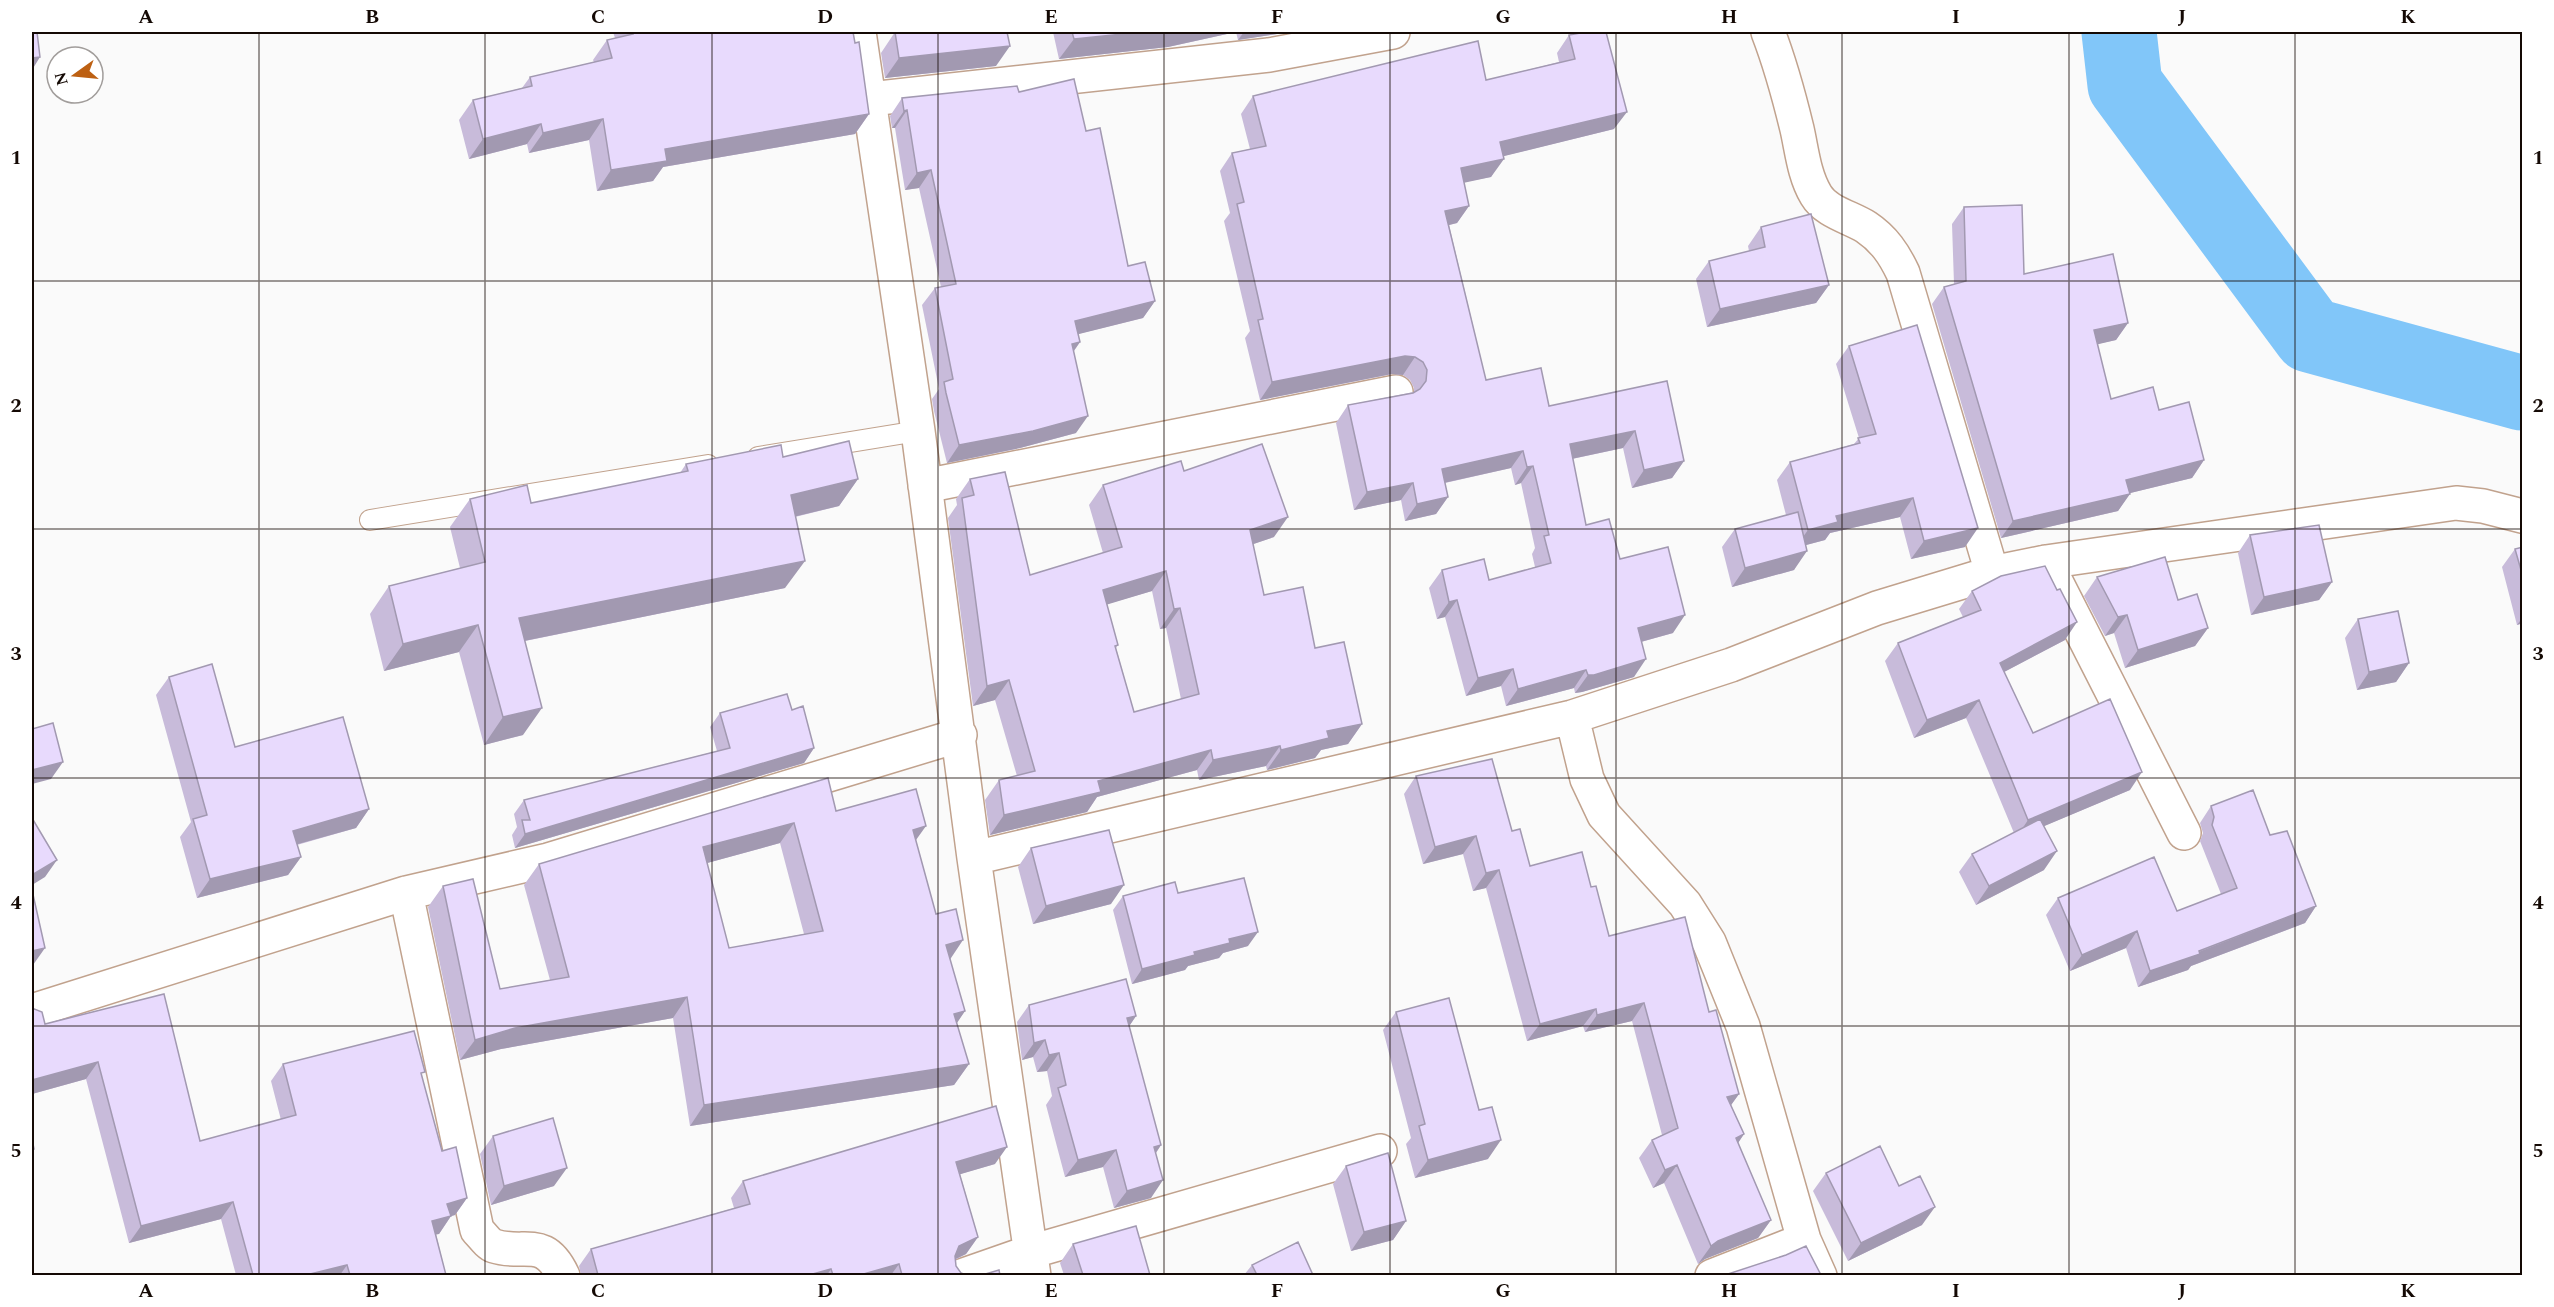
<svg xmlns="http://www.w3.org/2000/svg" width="2554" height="1307" viewBox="0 0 2554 1307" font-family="Spectral,serif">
	<rect width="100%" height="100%" fill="#fafafa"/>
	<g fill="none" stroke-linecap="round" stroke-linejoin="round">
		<path stroke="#81c6f9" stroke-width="75" d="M2119,32L2125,85L2310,335L2522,393"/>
		<defs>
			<path id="lane" d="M758,457L918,431
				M370,520L708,465"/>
			<path id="street" d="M859,32L918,431L974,858L1034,1276
				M1768,32C1780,63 1789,96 1797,129C1802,151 1804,175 1816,195C1826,212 1850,217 1866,227C1884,239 1894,254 1903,273L1992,573
				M870,99L1269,55L1393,32
				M925,486L1396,392
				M2046,562L2184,833
				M1572,717L1587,779L1604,815L1685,904L1709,942L1743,1026L1804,1240L1820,1276
				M974,858L1572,717L1731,665L1877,608L1992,573L2046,562L2456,503L2483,506L2522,516
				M406,893L477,1230C482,1235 488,1244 494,1246C525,1256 544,1235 563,1276
				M32,1011L406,893L548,860L960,735
				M961,1276L1030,1252L1380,1151
				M1712,1276L1804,1240"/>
		</defs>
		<use href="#lane" stroke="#c1a28d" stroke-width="22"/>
		<use href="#street" stroke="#c1a28d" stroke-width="36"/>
		<use href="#lane" stroke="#fff" stroke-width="20"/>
		<use href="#street" stroke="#fff" stroke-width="33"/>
	</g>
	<path fill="#c8bbda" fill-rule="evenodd" d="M613,32H853L869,114L855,134L663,167L653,181L597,191L589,140L529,153L527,144L469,159L459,120L473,100L522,88L530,77L594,62L593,60L607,40L615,38Z
		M895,32L996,66L885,78L881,53Z
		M1053,32H1279L1277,34L1238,40L1236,32L1168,47L1059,59Z
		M1569,35L1614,129L1503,156L1491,177L1464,182L1469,206L1457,223L1449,225L1486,380L1549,406L1667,381L1684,461L1672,478L1632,488L1623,448L1572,459L1586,525L1620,559L1673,633L1641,642L1634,677L1582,692L1575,693L1574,688L1506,706L1501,686L1466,696L1445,617L1437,619L1429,588L1442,570L1489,580L1535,567L1532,554L1535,548L1521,483L1515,485L1511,468L1445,483L1448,497L1436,514L1405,521L1401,500L1354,510L1336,423L1348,405L1414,392V388L1410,380L1403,375L1392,374L1260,400L1245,338L1250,331L1224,221L1230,213L1220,171L1232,153L1250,149L1241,114L1253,96L1486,80L1559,62L1557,53Z
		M1019,92L1086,131L1128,266L1155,301L1143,318L1078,334L1080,342L1074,351L1076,433L1020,448L947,463L934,411L932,399L939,389L922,305L935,288L941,287L919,188L905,190L895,128H892L890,116L902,98Z
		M1964,207L2024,274L2128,323L2116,340L2097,344L2111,399L2159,410L2204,460L2192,478L2130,493L2118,511L2001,538L1932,304L1944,287L1954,284L1952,224Z
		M1761,227L1829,285L1816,303L1707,327L1696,279L1709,261L1749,251L1748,246Z
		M1849,346L1965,547L1911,559L1900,517L1830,533L1825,540L1806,545L1794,570L1732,587L1722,547L1735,529L1786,515L1777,480L1790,462L1854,444L1859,438L1836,364Z
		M783,457L858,479L839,506L795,517L785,588L525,641L523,735L484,745L459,652L384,671L370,614L389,586L460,568L450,527L470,499L531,503L680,473L686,464Z
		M1184,471L1274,537L1253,544L1264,595L1315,648L1362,724L1348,744L1321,750L1315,758L1267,770L1266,766L1199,780L1197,770L1097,797L1087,812L990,835L985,800L999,780L1017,776L995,700L973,706L948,518L957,505L956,499L970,479L1030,575L1103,553L1089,505L1103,485ZM1152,591L1160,629L1166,628L1181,699L1134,712L1116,648L1118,645L1107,604Z
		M2250,535L2332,582L2319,600L2251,615L2238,553Z
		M2523,547V623L2517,625L2502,567L2515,549Z
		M2097,577L2178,600L2208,628L2195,646L2125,668L2114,633L2105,636L2084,596Z
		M1972,591L2065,640L2004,672L2033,733L2130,790L2044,826V870L1976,905L1959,872L1972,854L2014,833L1966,718L1914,738L1885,661L1898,643L1963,617L1959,609Z
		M2358,619L2409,663L2396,682L2357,690L2345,638Z
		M169,677L235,747L369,809L356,828L297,845L301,857L288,875L197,898L180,837L191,822L156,695Z
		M792,710L814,748L804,763L515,848L512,835L517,827L514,814L524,800L717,751L710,727L720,713Z
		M1416,776L1512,831L1530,866L1591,887L1609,936L1709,1012L1739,1094L1731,1105L1744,1134L1738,1143L1771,1220L1758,1238L1705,1259L1698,1264L1664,1183L1653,1188L1639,1158L1652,1140L1662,1135L1632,1021L1585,1032L1583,1026L1527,1041L1486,888L1473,891L1463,854L1423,864L1404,794Z
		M2211,806L2270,835L2316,906L2305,923L2191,966L2188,970L2138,987L2126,948L2070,971L2046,915L2058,898L2177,911L2221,894L2200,841L2203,833L2200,823Z
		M836,811L916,840L936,914L965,1011L956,1023L969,1064L954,1085L690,1126L673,1018L501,1049L460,1060L428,907L443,886L500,989L550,980L524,885L539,864ZM780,843L804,934L729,948L707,863Z
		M1031,848L1111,904L1033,924L1018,867Z
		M1178,893L1248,946L1223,953L1219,958L1188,966L1185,970L1132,984L1113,910L1123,896Z
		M164,994L200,1141L281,1120L271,1081L283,1064L422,1076L442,1151L467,1198L455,1215L451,1216L439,1234H436L446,1275H236L221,1219L129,1243L86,1079L32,1094V1008L45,1024Z
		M1029,1005L1136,1016L1129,1026L1161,1145L1156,1153L1151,1198L1114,1208L1103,1167L1065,1177L1046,1105L1052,1096L1047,1071L1037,1072L1033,1057L1022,1060L1017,1022Z
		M1396,1012L1488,1159L1415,1178L1406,1144L1411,1138L1383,1030Z
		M493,1136L554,1186L491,1205L480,1154Z
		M995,1164L960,1174L978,1237L966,1254L955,1260L956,1266L961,1273L966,1275H581L579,1266L591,1249L734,1208L731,1198L743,1181Z
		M1346,1166L1406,1221L1393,1240L1351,1251L1333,1184Z
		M1826,1173L1899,1186L1922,1225L1848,1261L1813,1191Z
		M1073,1244L1150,1275H1064L1060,1263Z
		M1252,1265L1313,1275H1244Z"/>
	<path fill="#a299b1" d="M1142,32H1236L1168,47L1059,59L1074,39Z
		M1244,32H1279L1277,34L1238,40Z
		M1010,46L996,66L885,78L899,58Z
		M40,57L32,70V58Z
		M907,110L895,128H892L904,111Z
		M1627,112L1614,129L1488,160L1500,142Z
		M869,114L855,134L663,167L653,181L597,191L611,170L665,149Z
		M603,119L589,140L529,153L543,133Z
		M541,124L527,144L469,159L483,139Z
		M1504,159L1491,177L1449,186L1461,168Z
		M931,170L919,188L905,190L917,173Z
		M1469,206L1457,223L1433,229L1445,211Z
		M1829,285L1816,303L1707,327L1720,309Z
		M1155,301L1143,318L1063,338L1075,321Z
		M2128,323L2116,340L2082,348L2094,330Z
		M1080,342L1068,359L1072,344Z
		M1405,356L1415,357L1403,375L1392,374L1260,400L1272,382Z
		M1088,416L1076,433L1020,448L947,463L959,445Z
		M1635,431L1623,448L1557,462L1570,444Z
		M1523,451L1511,468L1430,486L1442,469Z
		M2204,460L2192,478L2114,497L2126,480Z
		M1684,461L1672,478L1632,488L1644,470Z
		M1533,466L1521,483L1515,485L1527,467Z
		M858,479L839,506L772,522L791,495Z
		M1413,483L1401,500L1354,510L1367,492Z
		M2130,494L2118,511L2001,538L2013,521Z
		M1448,497L1436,514L1405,521L1417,504Z
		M1913,498L1900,517L1830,533L1825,540L1795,548L1808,530L1836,516Z
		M1288,517L1274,537L1236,550L1250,530Z
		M1978,528L1965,547L1911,559L1924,541Z
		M1807,551L1794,570L1732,587L1745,568Z
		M805,561L785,588L500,646L519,618Z
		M1166,571L1152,591L1089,610L1103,590Z
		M2332,582L2319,600L2251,615L2264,597Z
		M1457,600L1445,617L1437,619L1449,602Z
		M1180,608L1166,628L1160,629L1174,609Z
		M1685,615L1673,633L1626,646L1638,628Z
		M2127,615L2114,633L2105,636L2118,617Z
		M2523,617V623L2517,625Z
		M2077,622L2065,640L1987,681L2000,663Z
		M478,625L459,652L384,671L403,644Z
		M2208,628L2195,646L2125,668L2138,650Z
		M1646,659L1634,677L1582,692L1575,693L1588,675Z
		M2409,663L2396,682L2357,690L2369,672Z
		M1513,669L1501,686L1466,696L1478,678Z
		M1586,670L1574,688L1506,706L1518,689Z
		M1009,680L995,700L973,706L987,686Z
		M1979,700L1966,718L1914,738L1927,720Z
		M542,708L523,735L484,745L503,717Z
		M1362,724L1348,744L1321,750L1315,758L1267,770L1281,750L1327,731Z
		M1280,746L1266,766L1199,780L1213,760Z
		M814,748L804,763L515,848L525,834Z
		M1211,750L1197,770L1097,797L1087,812L990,835L1004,815L1098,781Z
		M63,762L51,779L32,784V770Z
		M2142,772L2130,790L2016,838L2028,820Z
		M369,809L356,828L280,849L293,831Z
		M794,823L780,843L689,868L703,847Z
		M926,826L911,847L913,830Z
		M1476,836L1463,854L1423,864L1435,847Z
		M2057,851L2044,870L1976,905L1989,886Z
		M301,857L288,875L197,898L210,879Z
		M57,860L45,877L32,885V875Z
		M1499,870L1486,888L1473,891L1486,873Z
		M1124,885L1111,904L1033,924L1046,906Z
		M2316,906L2305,923L2191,966L2188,970L2138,987L2150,971Z
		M2137,931L2126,948L2070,971L2082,955Z
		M1258,932L1248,946L1223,953L1219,958L1188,966L1185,970L1132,984L1142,969L1194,952L1229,939Z
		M963,940L949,961L946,945Z
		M45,948L33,965H32V951Z
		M687,997L673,1018L501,1049L460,1060L475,1040L515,1028Z
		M1644,1003L1632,1021L1585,1032L1597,1015Z
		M1596,1009L1583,1026L1527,1041L1540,1024Z
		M965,1011L951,1032L954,1014Z
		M1136,1016L1124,1034L1127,1018Z
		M1045,1040L1033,1057L1022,1060L1034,1043Z
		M1059,1053L1047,1071L1037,1072L1049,1055Z
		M98,1062L86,1079L32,1094V1080Z
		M969,1064L954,1085L690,1126L704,1105Z
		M1739,1094L1726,1112L1727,1097Z
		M1744,1134L1732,1152L1736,1138Z
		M1501,1140L1488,1159L1415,1178L1428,1160Z
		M1161,1145L1149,1163L1154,1147Z
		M1007,1147L995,1164L944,1179L956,1162Z
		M1116,1150L1103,1167L1065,1177L1078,1160Z
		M1677,1165L1664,1183L1653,1188L1665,1170Z
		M567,1168L554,1186L491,1205L504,1186Z
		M1163,1180L1151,1198L1114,1208L1127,1191Z
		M467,1198L455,1215L448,1217L451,1216L439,1234L420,1238L432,1221L447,1204Z
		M233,1202L221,1219L129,1243L141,1226Z
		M1935,1207L1922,1225L1848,1261L1861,1243Z
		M1771,1220L1758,1238L1705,1259L1698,1264L1711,1246L1718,1241Z
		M1406,1221L1393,1240L1351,1251L1364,1232Z
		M978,1237L966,1254L947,1263L959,1246Z
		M899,1264L891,1275H860Z
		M347,1265L340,1275H306Z
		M831,1269L827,1275H809Z"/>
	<path fill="#e8dafd" stroke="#a299b1" stroke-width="1.5" fill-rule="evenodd" d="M32,32H37L40,57L32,58Z
		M632,32H853L855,43L859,42L869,114L665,149L667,161L611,170L603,119L543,133L541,124L483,139L473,100L532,86L530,77L612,58L607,40L633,34Z
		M895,32H1007L1010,46L899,58Z
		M1072,32H1142L1074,39Z
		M1586,32H1606L1627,112L1500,142L1504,159L1461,168L1469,206L1445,211L1486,380L1541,368L1549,406L1667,381L1684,461L1644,470L1635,431L1570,444L1586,525L1609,519L1620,559L1668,547L1685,615L1638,628L1646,659L1594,675H1588L1586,670L1518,689L1513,669L1478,678L1457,600L1449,602L1442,570L1484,559L1489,580L1551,563L1544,536L1549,535L1533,466L1527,467L1523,451L1442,469L1448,497L1417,504L1413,483L1367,492L1348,405L1413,393L1420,389L1426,381L1427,370L1423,362L1415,357L1405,356L1272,382L1258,320L1263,319L1237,204L1244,202L1232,153L1266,146L1253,96L1478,41L1486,80L1575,59L1569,35Z
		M1074,79L1086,131L1100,128L1128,266L1145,262L1155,301L1075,321L1080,342L1072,344L1088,416L1033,431L959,445L946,393L944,382L953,379L935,288L956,284L931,170L917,173L907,110L904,111L902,98L1017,86L1019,92Z
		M2022,205L2024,274L2113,254L2128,323L2094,330L2111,399L2153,387L2159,410L2189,402L2204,460L2126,480L2130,494L2013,521L1944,287L1966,281L1964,207Z
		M1811,214L1829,285L1720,309L1709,261L1765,247L1761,227Z
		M1917,325L1978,528L1924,541L1913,498L1836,516L1838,522L1808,530L1790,462L1860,443L1858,438L1876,434L1849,346Z
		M849,441L858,479L791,495L805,561L519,618L542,708L503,717L478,625L403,644L389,586L485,562L470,499L527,485L531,503L688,471L686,464L781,445L783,457Z
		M1262,444L1288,517L1250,530L1264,595L1303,587L1315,648L1344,642L1362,724L1327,731L1329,738L1281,750L1280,746L1213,760L1211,750L1098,781L1101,792L1004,815L999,780L1035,771L1009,680L987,686L962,498L974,495L970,479L1005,472L1030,575L1122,547L1103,485L1181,461L1184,471ZM1166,571L1174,609L1180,608L1199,694L1134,712L1115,646L1118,645L1103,590Z
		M1798,512L1807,551L1745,568L1735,529Z
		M2319,525L2332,582L2264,597L2250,535Z
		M2523,547V577L2515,549Z
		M2165,557L2178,600L2197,594L2208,628L2138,650L2127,615L2118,617L2097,577Z
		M2045,566L2057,590L2060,589L2077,622L2000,663L2033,733L2110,699L2142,772L2028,820L1979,700L1927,720L1898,643L1981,610L1972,591L2001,576Z
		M2398,611L2409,663L2369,672L2358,619Z
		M212,664L235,747L343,717L369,809L293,831L301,857L210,879L193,819L207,815L169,677Z
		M787,694L792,710L803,706L814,748L525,834L522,820H530L524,800L730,748L720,713Z
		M53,723L63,762L32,770V729Z
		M1492,759L1512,831L1520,829L1530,866L1582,852L1591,887L1596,886L1609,936L1685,917L1709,1012L1716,1010L1739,1094L1727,1097L1744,1134L1736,1138L1771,1220L1718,1241L1711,1246L1677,1165L1665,1170L1652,1140L1678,1128L1644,1003L1597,1015L1596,1009L1540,1024L1499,870L1486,873L1476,836L1435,847L1416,776Z
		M828,778L836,811L916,789L926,826L913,830L936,914L956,909L963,940L946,945L965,1011L954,1014L969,1064L704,1105L687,997L515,1028L475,1040L443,886L473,879L500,989L569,977L539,864ZM794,823L823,931L729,948L703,847Z
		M2253,790L2270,835L2287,831L2316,906L2199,951L2200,954L2150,971L2137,931L2082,955L2058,898L2154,857L2177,911L2237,888L2212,825L2214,817L2211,806Z
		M32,818L57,860L32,875Z
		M2040,819L2057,851L1989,886L1972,854Z
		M1109,830L1124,885L1046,906L1031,848Z
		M1244,878L1258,932L1229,939L1230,943L1194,952L1195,955L1142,969L1123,896L1175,882L1178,893Z
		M32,890L45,948L32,951Z
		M1126,979L1136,1016L1127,1018L1161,1145L1154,1147L1163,1180L1127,1191L1116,1150L1078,1160L1058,1088L1066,1085L1059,1053L1049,1055L1045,1040L1034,1043L1029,1005Z
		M164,994L200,1141L296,1115L283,1064L414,1031L425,1072L421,1073L442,1151L456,1147L467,1198L447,1204L451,1216L432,1221L446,1275H350L347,1265L306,1275H253L233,1202L141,1226L98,1062L32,1080V1008L42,1012L45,1024Z
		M1449,998L1479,1110L1492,1107L1501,1140L1428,1160L1419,1126L1425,1124L1396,1012Z
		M996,1106L1007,1147L956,1162L978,1237L959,1246L955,1256L956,1266L961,1273L966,1275H902L899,1264L860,1275H833L831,1269L809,1275H598L591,1249L750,1204L743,1181Z
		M553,1118L567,1168L504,1186L493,1136Z
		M32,1139L34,1149L32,1150Z
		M1880,1146L1899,1186L1920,1176L1935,1207L1861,1243L1826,1173Z
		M1388,1153L1406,1221L1364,1232L1346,1166Z
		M1136,1226L1150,1275H1083L1073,1244Z
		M1298,1242L1313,1275H1257L1252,1265Z
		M1806,1246L1821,1275H1725L1786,1255Z
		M999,1270L1000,1275H982Z"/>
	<path fill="none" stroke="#140904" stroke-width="1.5" stroke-opacity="0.55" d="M259,32V1276M485,32V1276M712,32V1276M938,32V1276M1164,32V1276M1390,32V1276M1616,32V1276M1842,32V1276M2069,32V1276M2295,32V1276M32,281H2522M32,529H2522M32,778H2522M32,1026H2522"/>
	<rect width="2554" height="1307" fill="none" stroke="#ffffff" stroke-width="66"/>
	<g transform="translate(75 75) rotate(255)"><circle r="28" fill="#ffffff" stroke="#a19d9b" stroke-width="1.5"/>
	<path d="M0-4.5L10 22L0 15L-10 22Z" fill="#bd6012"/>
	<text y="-9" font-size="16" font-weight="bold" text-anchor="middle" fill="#140904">N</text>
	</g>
	<rect x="33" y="33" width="2488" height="1241" fill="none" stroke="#140904" stroke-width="2"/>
	<g font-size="20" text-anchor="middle" font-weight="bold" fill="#140904">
		<text x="146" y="23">A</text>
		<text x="372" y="23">B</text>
		<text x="598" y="23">C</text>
		<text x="825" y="23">D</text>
		<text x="1051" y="23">E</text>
		<text x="1277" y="23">F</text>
		<text x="1503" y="23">G</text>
		<text x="1729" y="23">H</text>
		<text x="1956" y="23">I</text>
		<text x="2182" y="23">J</text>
		<text x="2408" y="23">K</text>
		<text x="16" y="164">1</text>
		<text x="2538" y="164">1</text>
		<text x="16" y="412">2</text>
		<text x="2538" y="412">2</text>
		<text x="16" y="660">3</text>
		<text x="2538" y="660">3</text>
		<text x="16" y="909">4</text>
		<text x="2538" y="909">4</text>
		<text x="16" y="1157">5</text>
		<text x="2538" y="1157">5</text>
		<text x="146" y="1297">A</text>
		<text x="372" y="1297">B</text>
		<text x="598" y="1297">C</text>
		<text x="825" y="1297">D</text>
		<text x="1051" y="1297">E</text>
		<text x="1277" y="1297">F</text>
		<text x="1503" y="1297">G</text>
		<text x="1729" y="1297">H</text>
		<text x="1956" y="1297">I</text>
		<text x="2182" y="1297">J</text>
		<text x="2408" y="1297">K</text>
	</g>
</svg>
